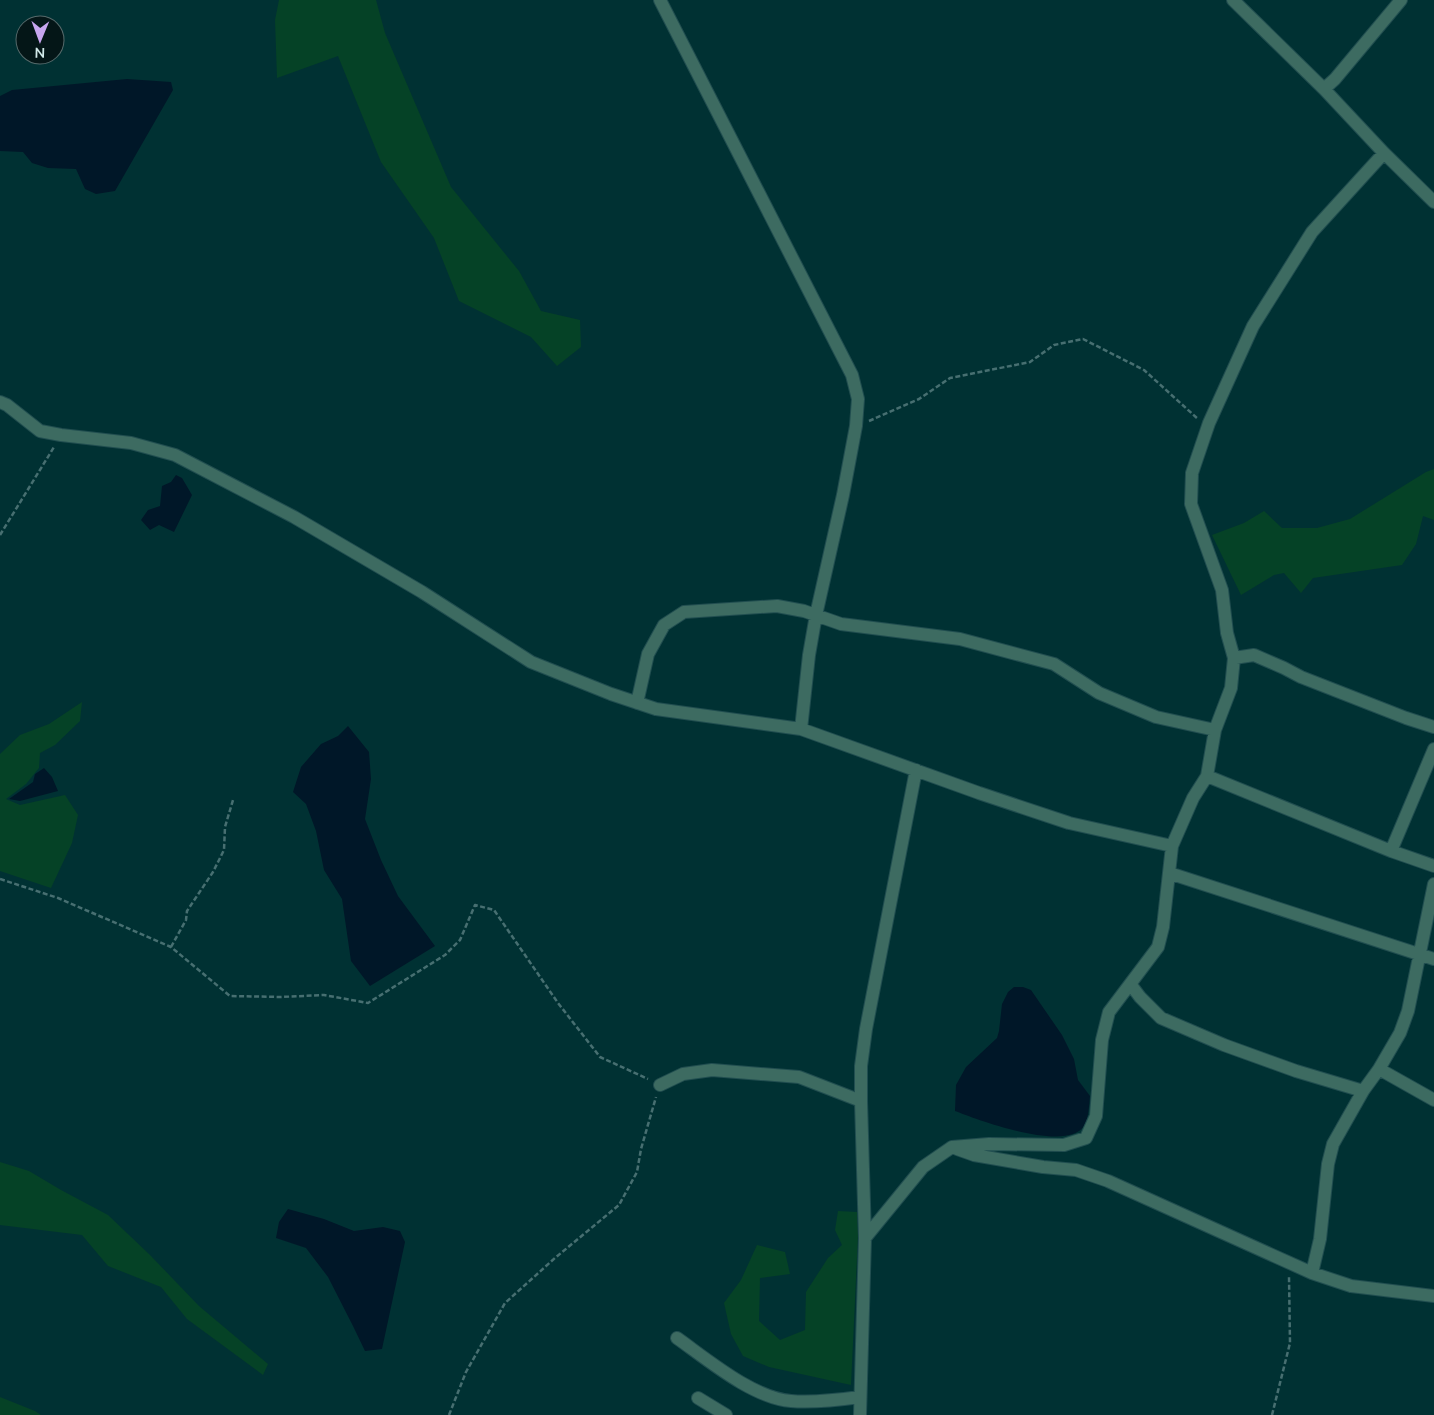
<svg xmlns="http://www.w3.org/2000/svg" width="1434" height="1415" viewBox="0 0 1434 1415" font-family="Mulish,sans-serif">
	<rect width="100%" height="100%" fill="#003133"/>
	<path fill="#054226" d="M279,0H376L385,33L451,187L519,271L541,311L580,320L581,347L557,366L531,337L459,301L434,238L381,162L338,56L277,78L275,20Z
		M1434,469V520L1423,516L1416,544L1402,565L1313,578L1301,593L1284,573L1274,575L1241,595L1212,535L1244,523L1264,511L1282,528H1317L1350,519L1426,472Z
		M82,702L80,721L55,745L40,753L39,768L26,784L6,799L20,805L65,795L78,815L72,843L51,888L0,871V754L20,735L49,724Z
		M0,1162L29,1171L61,1190L108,1215L150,1255L199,1306L268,1364L263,1375L187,1319L161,1287L108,1266L82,1235L0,1225Z
		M838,1211L857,1212L858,1236L851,1385L769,1367L743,1356L731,1334L724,1303L741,1280L757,1245L785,1252L790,1274L760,1278L759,1321L780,1340L805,1330L806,1292L828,1258L842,1245L835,1230Z
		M0,1397L35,1411L41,1415H0Z"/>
	<path fill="#001728" d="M127,79L171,82L173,90L115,191L96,194L85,189L76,169L48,168L32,163L23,152L0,151V96L12,90Z
		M176,475L182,478L192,495L174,532L159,525L150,530L141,520L148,510L160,506L162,486L171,482Z
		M348,726L369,752L371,779L365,819L381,860L398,896L435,946L370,986L351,961L342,899L324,870L316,831L306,804L293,792L301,767L321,744L338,736Z
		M44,768L52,777L58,791L20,801L9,799L33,782L35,774Z
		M1014,987H1023L1031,990L1062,1035L1074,1059L1078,1080L1090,1096C1089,1105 1089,1117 1084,1126C1067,1153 978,1120 955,1111L956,1085L966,1067L997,1038L999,1031L1002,1004L1008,992Z
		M288,1209L324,1219L354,1231L383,1227L400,1231L405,1242L382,1349L365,1351L353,1326L328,1277L306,1248L276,1238L279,1222Z"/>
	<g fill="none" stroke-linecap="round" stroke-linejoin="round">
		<defs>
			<path id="minor" d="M660,0L852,375L858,399L856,426L843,495L816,615L809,655L801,729
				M1233,0L1324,89L1384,153L1434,202
				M1324,89L1335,79L1401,0
				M0,402L7,405L40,431L61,435L131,443L175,455L294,517L422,592L531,662L611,694L656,709L801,729L979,793L1069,823L1172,846
				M1234,658L1254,655L1284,668L1301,677L1406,718L1434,727
				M637,703L648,654L664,625L684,612L777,606L804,611L841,624L960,639L1054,664L1099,693L1156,717L1215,730
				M1207,776L1391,851L1434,866
				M1391,851L1434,749
				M1169,873L1434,959
				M1131,985L1140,997L1161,1018L1224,1045L1296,1071L1363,1091
				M1379,1069L1434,1100
				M660,1085L683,1074L712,1070L799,1077L861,1101
				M957,1149L974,1155L1043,1167L1076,1170L1108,1181L1312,1273L1351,1286L1434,1296
				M865,1238L923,1167L952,1147L989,1144L1064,1145L1086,1138L1096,1116L1102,1040L1109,1012L1158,947L1163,927L1172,846L1193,798L1207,776L1215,730L1231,688L1234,658L1227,633L1222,590L1191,504L1192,473L1209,423L1253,326L1312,232L1384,153
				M1312,1273L1320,1239L1328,1164L1333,1144L1363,1091L1379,1069L1400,1033L1408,1011L1434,884
				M677,1338C708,1360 753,1398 791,1401C814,1403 838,1400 860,1397
				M698,1398L726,1415
				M860,1415L865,1238L861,1101V1066L866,1029L916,770"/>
		</defs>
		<use href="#minor" stroke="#214e50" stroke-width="14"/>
		<path stroke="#476f71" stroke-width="2.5" stroke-dasharray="5 2.5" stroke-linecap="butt" d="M869,421L919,399L950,378L1030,362L1054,345L1083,339L1144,370L1198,419
			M0,535L54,447
			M0,879L58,898L171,947L230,996L281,997L324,995L368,1003L445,955L460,940L475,905L494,910L558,1003L600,1057L648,1079
			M171,947L186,920L187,911L213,872L224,850L225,827L233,800
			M449,1415L466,1372L505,1303L555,1258L619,1205L637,1172L641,1149L656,1097
			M1272,1415L1290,1343L1289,1276"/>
		<use href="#minor" stroke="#3d6b61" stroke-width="12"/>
	</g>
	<g transform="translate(40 40) rotate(181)"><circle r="24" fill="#041617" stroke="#566a6b"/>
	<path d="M0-4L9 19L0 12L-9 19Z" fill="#c7a6ef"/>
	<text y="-8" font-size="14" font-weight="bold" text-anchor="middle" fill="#d1e9e9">N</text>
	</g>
</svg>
